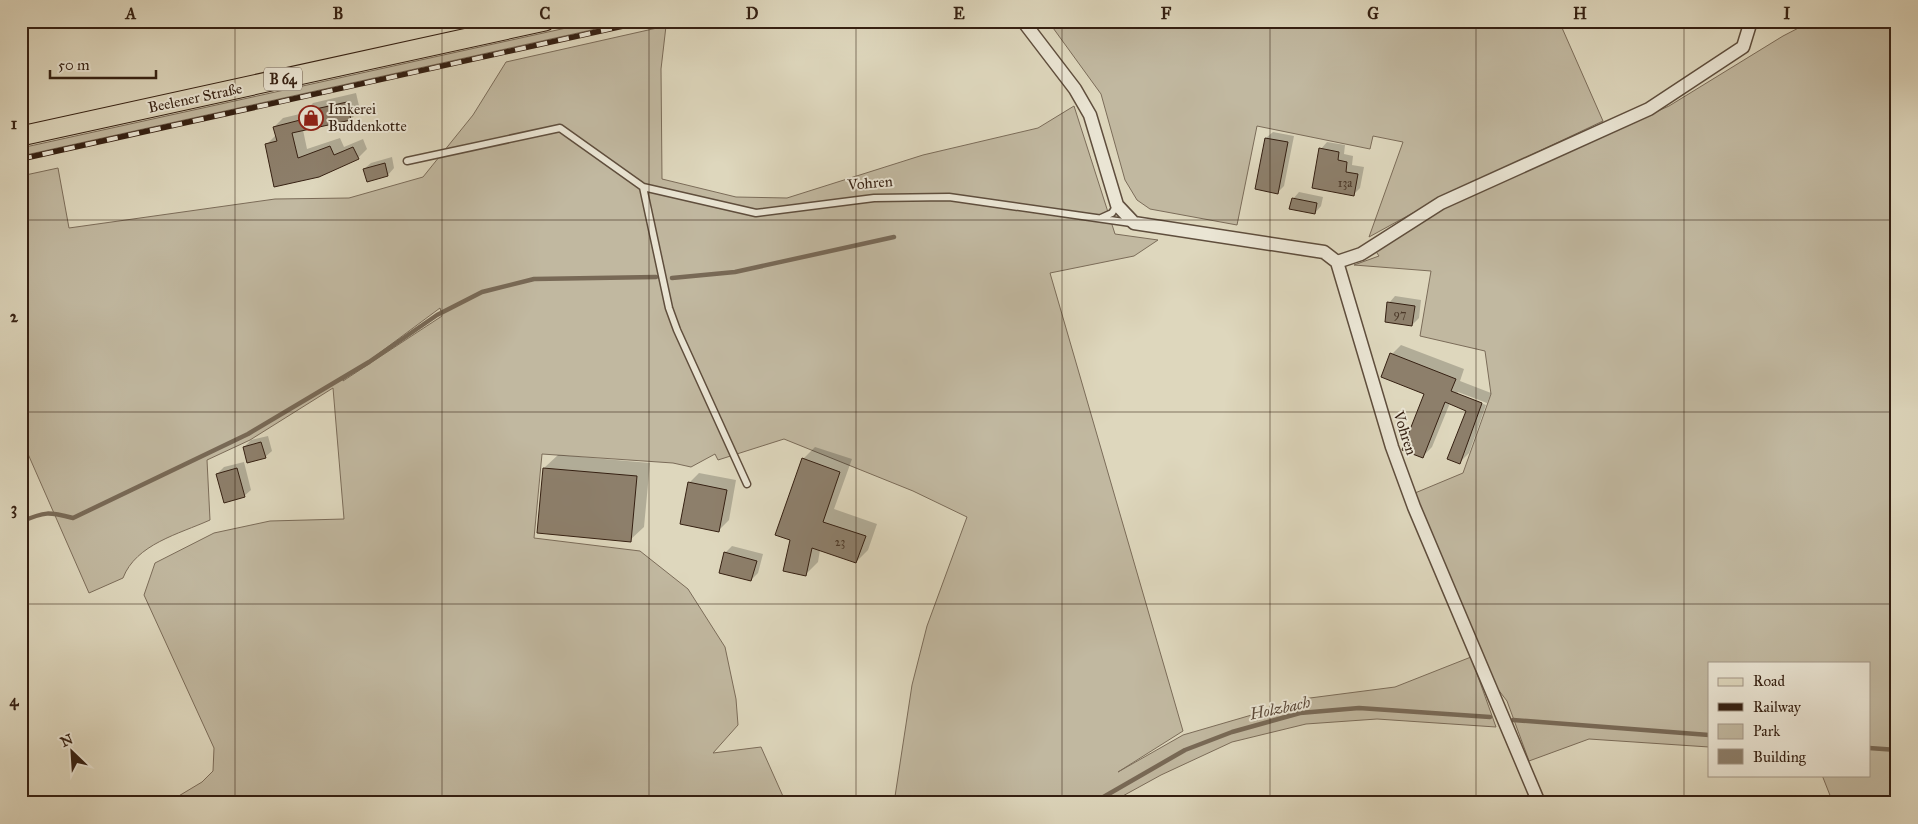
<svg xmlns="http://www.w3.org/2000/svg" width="1918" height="824" viewBox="0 0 1918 824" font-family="'IM FELL Great Primer',serif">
	<rect width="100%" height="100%" fill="#ded7bd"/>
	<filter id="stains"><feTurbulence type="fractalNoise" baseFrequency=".004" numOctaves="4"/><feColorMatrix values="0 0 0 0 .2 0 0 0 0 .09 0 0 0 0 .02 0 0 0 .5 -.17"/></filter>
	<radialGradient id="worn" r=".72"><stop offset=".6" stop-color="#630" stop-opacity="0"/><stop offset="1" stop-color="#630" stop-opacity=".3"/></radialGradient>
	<path fill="#c1b8a0" stroke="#7b6c59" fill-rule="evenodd" d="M598,21H632L21,156V148Z
		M1048,21H1559L1603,121L1440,198L1369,237L1403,142L1373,136L1370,149L1257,126L1237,225L1150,209L1137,200L1125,180L1101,94Z
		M1812,21H1897V803H1833L1822,775H1869V663H1709V747L1589,739L1529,761L1507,701L1497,688L1415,493L1463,473L1491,394L1485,351L1420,336L1431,271L1354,265L1379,256L1375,250L1440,209L1669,106L1783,36Z
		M666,26L661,69L662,179L736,197L787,198L923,155L1038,128L1074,106L1115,234L1158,240L1134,256L1050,273L1183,731L1118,772L1183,735L1310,698L1395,687L1471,657L1496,727L1377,719L1306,724L1232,742L1161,775L1110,803H894L912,685L927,626L967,517L913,491L784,439L718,460L715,454L691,467L673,463L542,454L534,538L640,551L688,589L725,647L736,699L738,725L713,753L761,747L786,803H167L202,782L213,771L214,748L144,595L155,563L214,533L270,521L344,519L333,388L250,440L207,460L210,520C179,534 136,544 123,578L89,593L21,438V176L58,168L69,228L275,199L349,198L423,177L473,115L506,62ZM440,308L442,316L343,381V380Z"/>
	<path fill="#0003" d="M356,93L360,110L351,119L303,130L307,149L340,138L344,147L363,139L367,149L358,158L319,176L266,145L276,135L274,127L283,118L304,113L313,103Z
		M1273,132L1294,136L1284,186L1278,192L1266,138Z
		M1327,142L1345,145L1344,154L1353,156L1352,165L1364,167L1360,188L1353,195L1321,149Z
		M392,157L394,168L388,175L367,180L364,169L371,163Z
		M1299,192L1323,197L1321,206L1315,213L1293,199Z
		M1395,296L1421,300L1419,318L1412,325L1389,303Z
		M1401,345L1464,369L1460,381L1491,393L1487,403L1458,392L1457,394L1486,405L1469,453L1460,462L1467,410L1450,403L1432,447L1423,456L1426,393L1392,354Z
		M268,436L272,451L265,457L244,447L251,440Z
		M815,447L852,459L834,509L877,524L868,550L856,562L820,550L818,562L805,575L792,539L803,459Z
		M558,455L650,463L644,527L630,540L544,468Z
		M244,462L251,490L244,496L217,474L224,467Z
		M699,473L736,480L729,520L719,530L689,483Z
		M732,546L763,554L758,573L751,580L725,553Z"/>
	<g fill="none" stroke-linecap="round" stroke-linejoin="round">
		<path stroke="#786956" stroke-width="4.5" d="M672,278L735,272L894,237
			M21,522C45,511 49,512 73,518L248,434L369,362L437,315L482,292L534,279L656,277
			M1513,720L1709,735
			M1869,748L1897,750
			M1093,803L1185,750L1232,732L1300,713L1359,708L1490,717"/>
	</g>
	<path fill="#8d7f6b" stroke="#352012" d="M347,102L351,120L292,133L298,158L330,146L334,155L353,147L359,159L319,177L274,187L265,144L277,141L273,127L304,119L302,112Z
		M1265,138L1288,142L1278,194L1255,189Z
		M1319,148L1339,152L1338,160L1347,162L1346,172L1358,174L1354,196L1312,188Z
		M385,163L388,176L367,182L363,169Z
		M1292,198L1317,203L1315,214L1289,209Z
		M1387,302L1415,306L1412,326L1385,322Z
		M1390,353L1456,379L1451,391L1482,403L1460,464L1447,459L1466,411L1445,402L1423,458L1402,450L1424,394L1381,377Z
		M261,442L266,458L247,463L243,447Z
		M802,458L840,472L823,522L866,536L856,563L812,548L806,576L783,571L790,540L775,535Z
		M237,468L245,497L224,503L216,474Z
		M543,468L637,476L631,542L537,533Z
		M688,482L727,490L719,532L680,524Z
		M724,552L757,561L751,581L719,573Z"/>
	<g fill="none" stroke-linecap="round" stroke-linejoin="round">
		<defs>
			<path id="lane" d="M407,161L560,128L643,187L669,308L677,330L747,484
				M643,187L756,213L874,198L949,197L1131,223
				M1101,218L1112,213L1117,205"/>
			<path id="street" d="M1023,21L1075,89L1090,115L1117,205L1134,223L1324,252L1337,262L1392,447L1414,507L1539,803
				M1337,262L1361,254L1441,203L1649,109L1743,47L1751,21"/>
			<path id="primary" d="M21,136L545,21"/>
		</defs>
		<use href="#lane" stroke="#5f4e3d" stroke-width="9"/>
		<use href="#street" stroke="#5f4e3d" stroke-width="15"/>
		<use href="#primary" stroke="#352012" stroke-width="21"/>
		<use href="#lane" stroke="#eae5d4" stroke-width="6"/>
		<use href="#street" stroke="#eae5d4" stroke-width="12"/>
		<use href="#primary" stroke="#ded7bd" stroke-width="19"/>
		<defs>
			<path id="rail" d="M21,159L646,21"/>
		</defs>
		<use href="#rail" stroke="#352012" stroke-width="5.5"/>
		<use href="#rail" stroke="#eae5d4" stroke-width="4" stroke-dasharray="11" stroke-linecap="butt"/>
	</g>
	<path fill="none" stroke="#352012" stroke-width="1" stroke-opacity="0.55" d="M235,21V803M442,21V803M649,21V803M856,21V803M1062,21V803M1270,21V803M1476,21V803M1684,21V803M21,220H1897M21,412H1897M21,604H1897"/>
	<defs>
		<symbol id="shop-ring" viewBox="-11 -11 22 22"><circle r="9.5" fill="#eae5d4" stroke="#8f2418" stroke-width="1.5"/><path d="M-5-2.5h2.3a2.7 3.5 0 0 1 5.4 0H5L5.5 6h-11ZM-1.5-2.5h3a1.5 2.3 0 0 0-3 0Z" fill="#8f2418"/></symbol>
	</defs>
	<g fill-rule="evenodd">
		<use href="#shop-ring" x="297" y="104" width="28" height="28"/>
	</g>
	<g text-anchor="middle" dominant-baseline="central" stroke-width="4" stroke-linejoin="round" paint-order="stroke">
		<g font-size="12" fill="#4b3828">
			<text x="1345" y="183">13a</text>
			<text x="1400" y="314">97</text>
			<text x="840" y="542">23</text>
		</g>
		<rect fill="#eae5d4" stroke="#6b5b4c" stroke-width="1" x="264" y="67.5" width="38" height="23" rx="4"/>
		<g font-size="14" font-weight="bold" fill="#352012">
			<text x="283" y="79">B 64</text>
		</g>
		<g font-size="15" fill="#352012" stroke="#eae5d4">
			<text transform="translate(195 98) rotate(-12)">Beelener Straße</text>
			<text transform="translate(870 183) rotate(-5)">Vohren</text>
			<text transform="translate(1405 433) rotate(72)">Vohren</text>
		</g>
		<g font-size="15" fill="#352012" stroke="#eae5d4" text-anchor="start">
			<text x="328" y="109">Imkerei<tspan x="328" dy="17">Buddenkotte</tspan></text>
		</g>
		<g font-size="16" font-style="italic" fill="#5c4a3a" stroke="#eae5d4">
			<text transform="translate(1280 708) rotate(-12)">Holzbach</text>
		</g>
	</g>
	<rect width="1918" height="824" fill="none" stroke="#ded7bd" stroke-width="55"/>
	<rect x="1708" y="662" width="162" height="115" fill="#eae5d4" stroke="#a29686"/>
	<rect x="1718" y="678" width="25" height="8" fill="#ded7bd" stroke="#a29686"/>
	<text x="1753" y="686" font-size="15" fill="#352012">Road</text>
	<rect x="1718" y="703" width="25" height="8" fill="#352012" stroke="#a29686"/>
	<text x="1753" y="712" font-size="15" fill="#352012">Railway</text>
	<rect x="1718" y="724" width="25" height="15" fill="#c1b8a0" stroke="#a29686"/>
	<text x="1753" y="736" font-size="15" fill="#352012">Park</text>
	<rect x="1718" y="749" width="25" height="15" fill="#8d7f6b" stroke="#a29686"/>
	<text x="1753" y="762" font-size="15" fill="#352012">Building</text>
	<g transform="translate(72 752) rotate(335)" stroke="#eae5d4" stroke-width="4" paint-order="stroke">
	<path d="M0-4L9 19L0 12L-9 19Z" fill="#352012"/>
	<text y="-8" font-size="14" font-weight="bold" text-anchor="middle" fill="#352012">N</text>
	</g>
	<path d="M50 70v8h106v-8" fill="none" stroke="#352012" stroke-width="2.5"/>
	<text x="58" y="70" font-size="15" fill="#352012" stroke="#eae5d4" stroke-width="4" paint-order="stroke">50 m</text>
	<rect x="28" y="28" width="1862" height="768" fill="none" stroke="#352012" stroke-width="2"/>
	<g font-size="16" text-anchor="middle" font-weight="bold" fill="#352012">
		<text x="131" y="19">A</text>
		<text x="338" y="19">B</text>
		<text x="545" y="19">C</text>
		<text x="752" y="19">D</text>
		<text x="959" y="19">E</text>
		<text x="1166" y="19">F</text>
		<text x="1373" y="19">G</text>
		<text x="1580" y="19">H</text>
		<text x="1787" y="19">I</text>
		<text x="14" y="129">1</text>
		<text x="14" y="322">2</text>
		<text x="14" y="514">3</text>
		<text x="14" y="706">4</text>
	</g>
	<rect width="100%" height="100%" filter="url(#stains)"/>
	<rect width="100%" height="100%" fill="url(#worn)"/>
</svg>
